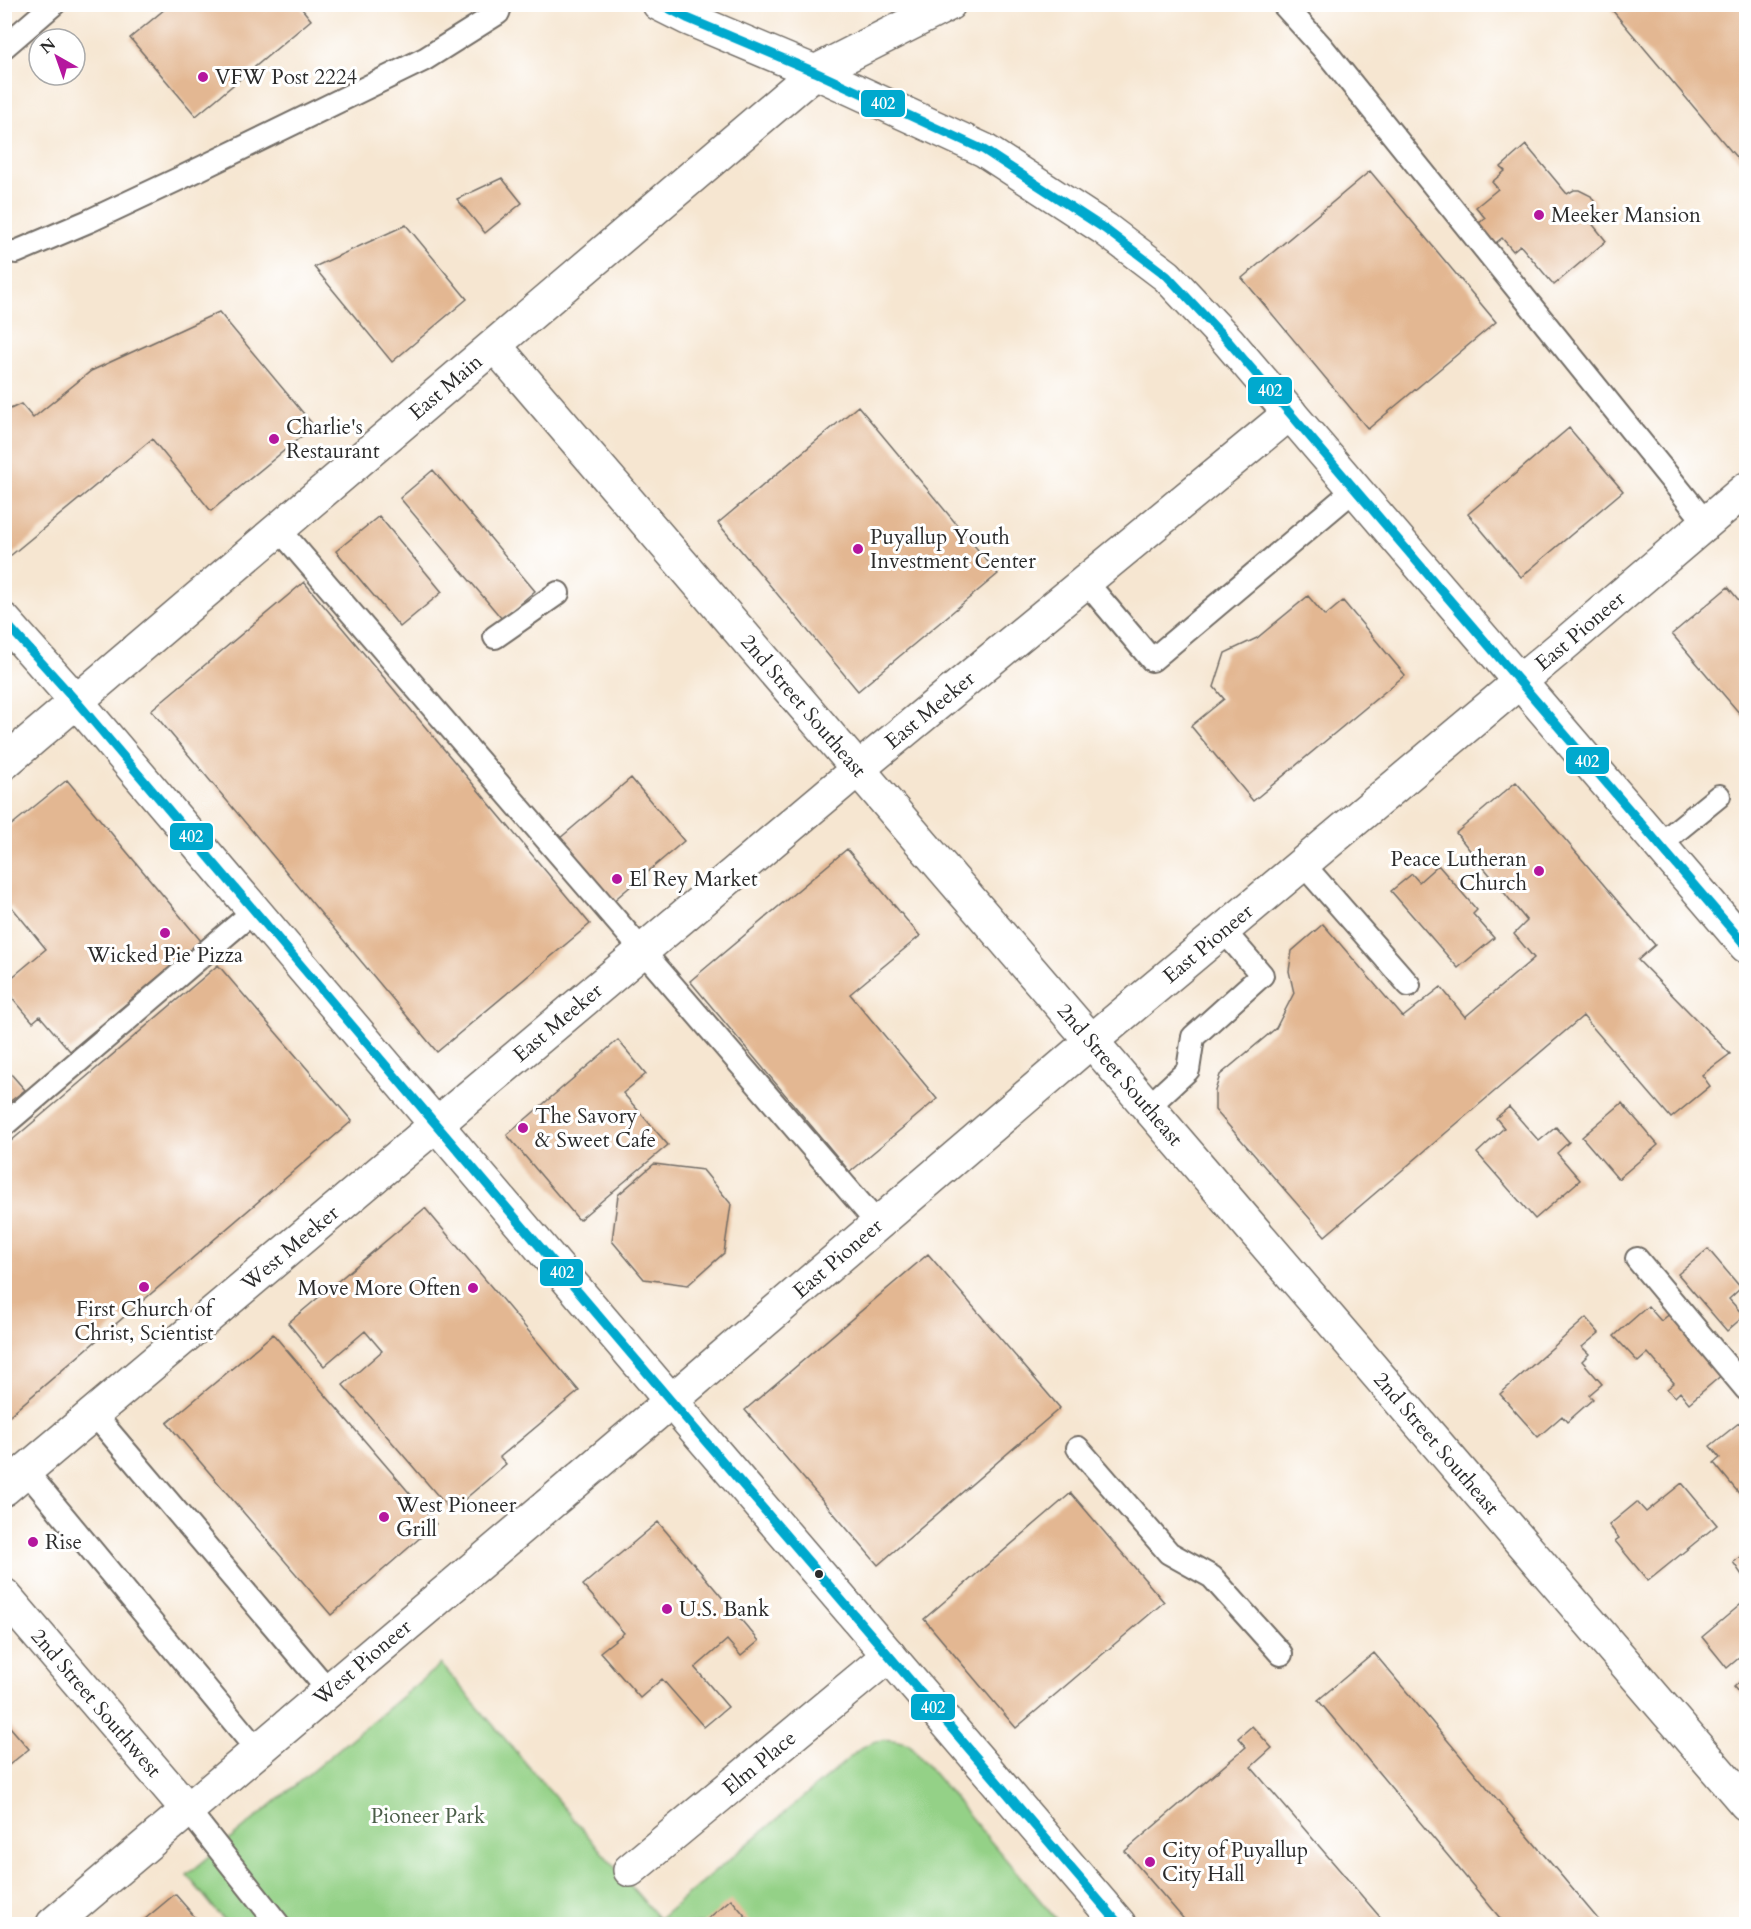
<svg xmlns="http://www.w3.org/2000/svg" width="1751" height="1929" viewBox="0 0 1751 1929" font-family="Cardo,serif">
	<rect width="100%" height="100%" fill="#fff"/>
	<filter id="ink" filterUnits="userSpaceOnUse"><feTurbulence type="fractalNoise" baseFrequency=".0167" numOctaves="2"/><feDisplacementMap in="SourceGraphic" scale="12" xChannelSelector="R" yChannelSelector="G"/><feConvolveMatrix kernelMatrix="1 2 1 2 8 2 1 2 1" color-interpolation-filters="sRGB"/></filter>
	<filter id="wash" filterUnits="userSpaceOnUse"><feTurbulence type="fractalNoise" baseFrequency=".008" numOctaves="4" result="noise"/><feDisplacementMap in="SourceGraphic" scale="24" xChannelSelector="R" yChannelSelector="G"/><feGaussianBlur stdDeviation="1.35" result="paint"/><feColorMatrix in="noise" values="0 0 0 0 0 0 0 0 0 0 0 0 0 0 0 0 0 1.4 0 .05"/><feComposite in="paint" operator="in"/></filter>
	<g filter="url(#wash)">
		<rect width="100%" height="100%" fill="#f6e6d1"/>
		<path fill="#94d187" stroke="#607e59" stroke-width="1.5" d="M441,1664L659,1919L861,1748C881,1737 888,1738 909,1744L1060,1924H227L187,1875Z"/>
		<g id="blocks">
			<path fill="#e3b792" d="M171,4H298L311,20L196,116L130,38Z
				M1607,4H1746V169Z
				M1526,145L1567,194L1574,190H1579L1591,196L1594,201L1596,210L1590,221L1606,241L1554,285L1520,245L1513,251L1502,238L1493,245L1477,225L1485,218L1476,207L1498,189L1492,182L1505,171L1501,167Z
				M1370,171L1496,322L1368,429L1242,278Z
				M502,178L522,203L485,233L457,199Z
				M406,225L467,299L392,362L314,267Z
				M219,312L314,426L211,511L152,439L10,556L4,549V412L21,404L33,418L91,371Z
				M858,406L998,574L858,691L718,523Z
				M1569,428L1623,491L1521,577L1468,514Z
				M433,470L535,591L502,619L400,498Z
				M379,516L442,592L400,627L336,551Z
				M304,582L590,924L437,1052L151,710Z
				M1728,587L1746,609V721L1672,634Z
				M1308,596L1325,616L1343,601L1405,675L1253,801L1191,726L1224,699L1214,687L1225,653L1257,638Z
				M631,778L684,841L612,902L559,839Z
				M67,780L201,941L70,1051L40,1016L33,1022L4,988V984L46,949L11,906L4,912V831Z
				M1516,782L1655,945L1638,960L1730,1054L1702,1075L1710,1086L1671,1118L1583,1016L1325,1236L1215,1110V1091L1220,1075L1276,1028L1294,993L1289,971L1292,951L1323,924L1403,1017L1441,987L1465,1017L1534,958L1514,934L1527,921L1456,833Z
				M847,849L920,936L850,994L937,1099L850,1172L690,981Z
				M1438,865L1477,910L1473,914L1494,938L1458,968L1391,891L1412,874L1419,882Z
				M218,965L352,1121L4,1420V1147Z
				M618,1040L646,1074L623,1093L668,1145L579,1220L507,1135Z
				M4,1066L25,1090L4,1106Z
				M1622,1103L1658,1145L1618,1179L1582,1137Z
				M1509,1107L1539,1141L1556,1127L1569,1142L1557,1153L1580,1180L1535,1219L1477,1153L1504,1128L1496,1118Z
				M654,1164L703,1170L731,1204L724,1253L688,1285L644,1279L612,1241L618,1195Z
				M425,1208L579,1391L500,1457L506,1464L451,1511L343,1385L382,1351L365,1331L324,1366L288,1323Z
				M1708,1249L1741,1288L1729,1299L1744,1316L1727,1331L1678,1274Z
				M928,1254L1060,1408L878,1565L745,1410Z
				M1648,1306L1661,1321L1671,1313L1724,1373L1689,1403L1680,1392L1675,1397L1667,1389L1674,1383L1648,1353L1638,1362L1614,1336Z
				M1586,1318L1599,1333L1582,1347L1589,1354L1582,1361L1602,1384L1589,1395L1593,1399L1567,1422L1562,1416L1538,1437L1500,1394Z
				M273,1334L436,1524L331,1615L167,1423Z
				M1740,1422L1746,1431V1491L1741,1496L1714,1463L1720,1458L1710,1446Z
				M1682,1483L1717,1525L1648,1581L1615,1541L1619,1538L1609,1525L1637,1502L1646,1512Z
				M1071,1493L1164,1602L1016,1728L924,1619Z
				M658,1522L759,1641L741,1656L727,1640L695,1668L728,1707L704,1727L662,1679L640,1698L600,1652L624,1633L583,1585Z
				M1746,1553V1581L1733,1562Z
				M1746,1600V1652L1727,1668L1702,1637Z
				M1374,1653L1602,1924H1505L1318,1700Z
				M1746,1676V1702L1734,1687Z
				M4,1720L29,1749L4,1769Z
				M1252,1726L1272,1748L1251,1767L1386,1924H1188L1125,1851L1246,1747L1238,1738Z
				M175,1894L201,1924H139Z
				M731,1899L752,1924H702Z"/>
		</g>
	</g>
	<g filter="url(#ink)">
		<use href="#blocks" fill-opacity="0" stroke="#726c65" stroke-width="1.5"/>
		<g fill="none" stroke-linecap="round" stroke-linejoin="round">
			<defs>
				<path id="service" d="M1283,4L1322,47L1706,523
					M4,47L54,4
					M16,252L89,221L187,175L425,59L498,13L501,4
					M279,529L878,1224
					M1086,582L1152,660L1355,489
					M495,637L558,593
					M1659,845L1719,796
					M1303,864L1409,985
					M1148,1107L1188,1070L1193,1037L1262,975L1223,930
					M4,1125L254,911
					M1637,1259L1746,1389
					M94,1414L329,1691
					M1078,1448L1169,1553L1212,1577L1281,1654
					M26,1471L258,1751
					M188,1810L278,1924"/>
				<g id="minor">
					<path id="s1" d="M495,346L1746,1804"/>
					<path id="s2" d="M4,763L815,72L949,4"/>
					<path id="s3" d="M4,1489L858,769L1290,413"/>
					<path id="s4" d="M4,1595L188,1810"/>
					<path id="s5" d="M630,1870L889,1655"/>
				</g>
				<g id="secondary">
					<path id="s6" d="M53,1924L671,1401L1083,1048L1561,647L1746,489"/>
				</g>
				<path id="primary" d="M659,4L687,18L815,72L984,150L1105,229L1167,276L1228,341L1746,946
					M4,620L77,702L671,1401L1119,1924"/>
			</defs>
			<use href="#service" stroke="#726c65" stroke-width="26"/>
			<use href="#minor" stroke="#726c65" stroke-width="36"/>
			<use href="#secondary" stroke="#726c65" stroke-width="36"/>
			<use href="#primary" stroke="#726c65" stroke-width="36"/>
			<use href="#service" stroke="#fff" stroke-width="22"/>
			<use href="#minor" stroke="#fff" stroke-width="33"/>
			<use href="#secondary" stroke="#fff" stroke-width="33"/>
			<use href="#primary" stroke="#fff" stroke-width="33"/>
			<defs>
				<path id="bus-1" d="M660,4L687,18L815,72L984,150L1105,229L1167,276L1228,341L1746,946
					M4,621L77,702L671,1401L1119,1924"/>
			</defs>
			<use href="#bus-1" stroke="#fff" stroke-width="14"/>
			<use href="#bus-1" stroke="#00a9ce" stroke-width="9"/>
		</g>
	</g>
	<g fill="#b5179e" stroke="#fff" stroke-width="2">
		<circle cx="203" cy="77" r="6"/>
		<circle cx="1539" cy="215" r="6"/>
		<circle cx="274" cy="439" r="6"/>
		<circle cx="858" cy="549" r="6"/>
		<circle cx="1539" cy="871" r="6"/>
		<circle cx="617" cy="879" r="6"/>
		<circle cx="165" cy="933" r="6"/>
		<circle cx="523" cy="1128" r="6"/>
		<circle cx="144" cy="1287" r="6"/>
		<circle cx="473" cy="1288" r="6"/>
		<circle cx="384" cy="1517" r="6"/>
		<circle cx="33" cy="1542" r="6"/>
		<circle cx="667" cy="1609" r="6"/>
		<circle cx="1150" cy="1862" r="6"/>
	</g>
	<circle fill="#2b2b2b" stroke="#fff" stroke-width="2" cx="819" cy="1574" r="5"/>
	<g text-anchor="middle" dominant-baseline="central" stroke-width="6" stroke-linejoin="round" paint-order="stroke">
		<g font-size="21" fill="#2b2b2b" stroke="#fff" text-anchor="start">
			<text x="215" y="77">VFW Post 2224</text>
			<text x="1551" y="215">Meeker Mansion</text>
			<text x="286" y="427">Charlie's<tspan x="286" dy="24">Restaurant</tspan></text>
			<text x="870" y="537">Puyallup Youth<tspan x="870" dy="24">Investment Center</tspan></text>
			<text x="1527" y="859" text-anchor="end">Peace Lutheran<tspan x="1527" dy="24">Church</tspan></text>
			<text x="629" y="879">El Rey Market</text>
			<text x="165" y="955" text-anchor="middle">Wicked Pie Pizza</text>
			<text x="535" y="1116">The Savory<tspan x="535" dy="24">&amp; Sweet Cafe</tspan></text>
			<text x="461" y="1288" text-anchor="end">Move More Often</text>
			<text x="144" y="1309" text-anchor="middle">First Church of<tspan x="144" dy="24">Christ, Scientist</tspan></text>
			<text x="396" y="1505">West Pioneer<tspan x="396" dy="24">Grill</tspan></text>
			<text x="45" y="1542">Rise</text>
			<text x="679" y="1609">U.S. Bank</text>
			<text x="1162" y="1850">City of Puyallup<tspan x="1162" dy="24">City Hall</tspan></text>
		</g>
		<g font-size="21" fill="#2b2b2b" stroke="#fff">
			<text stroke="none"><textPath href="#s2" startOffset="580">East Main</textPath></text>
			<text stroke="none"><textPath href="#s6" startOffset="2001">East Pioneer</textPath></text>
			<text stroke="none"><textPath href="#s1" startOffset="474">2nd Street Southeast</textPath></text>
			<text stroke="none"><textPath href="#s3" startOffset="1210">East Meeker</textPath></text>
			<text stroke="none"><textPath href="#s6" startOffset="1515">East Pioneer</textPath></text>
			<text stroke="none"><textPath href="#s3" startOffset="724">East Meeker</textPath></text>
			<text stroke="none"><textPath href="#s1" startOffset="960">2nd Street Southeast</textPath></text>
			<text stroke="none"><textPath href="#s3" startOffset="374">West Meeker</textPath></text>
			<text stroke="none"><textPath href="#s6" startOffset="1029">East Pioneer</textPath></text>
			<text stroke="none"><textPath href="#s1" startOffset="1446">2nd Street Southeast</textPath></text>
			<text stroke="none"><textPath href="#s6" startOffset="405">West Pioneer</textPath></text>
			<text stroke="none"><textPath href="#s4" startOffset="142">2nd Street Southwest</textPath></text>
			<text stroke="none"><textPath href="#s5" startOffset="168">Elm Place</textPath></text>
		</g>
		<g font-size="21" fill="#4a5d47" stroke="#fff">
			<text x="428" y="1816">Pioneer Park</text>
		</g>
	</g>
	<g stroke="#fff" stroke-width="2">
		<rect x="860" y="89" width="46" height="29" rx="6" fill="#00a9ce"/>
		<rect x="1247" y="376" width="46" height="29" rx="6" fill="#00a9ce"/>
		<rect x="1565" y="746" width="45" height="29" rx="6" fill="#00a9ce"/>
		<rect x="169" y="822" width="45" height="29" rx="6" fill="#00a9ce"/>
		<rect x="539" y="1258" width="45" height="29" rx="6" fill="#00a9ce"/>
		<rect x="910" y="1693" width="46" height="28" rx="6" fill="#00a9ce"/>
	</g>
	<g font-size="16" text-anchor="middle" font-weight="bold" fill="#fff">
		<text x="883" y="109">402</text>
		<text x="1270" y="396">402</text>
		<text x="1587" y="767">402</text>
		<text x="191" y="842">402</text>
		<text x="562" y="1278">402</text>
		<text x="933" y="1713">402</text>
	</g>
	<rect width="1751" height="1929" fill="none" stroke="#fff" stroke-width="24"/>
	<g transform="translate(57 57) rotate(320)"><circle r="28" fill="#ffffff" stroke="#aaaaaa" stroke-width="1.5"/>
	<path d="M0-4.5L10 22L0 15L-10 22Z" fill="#b5179e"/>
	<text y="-9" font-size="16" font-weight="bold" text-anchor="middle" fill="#2b2b2b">N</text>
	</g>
</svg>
